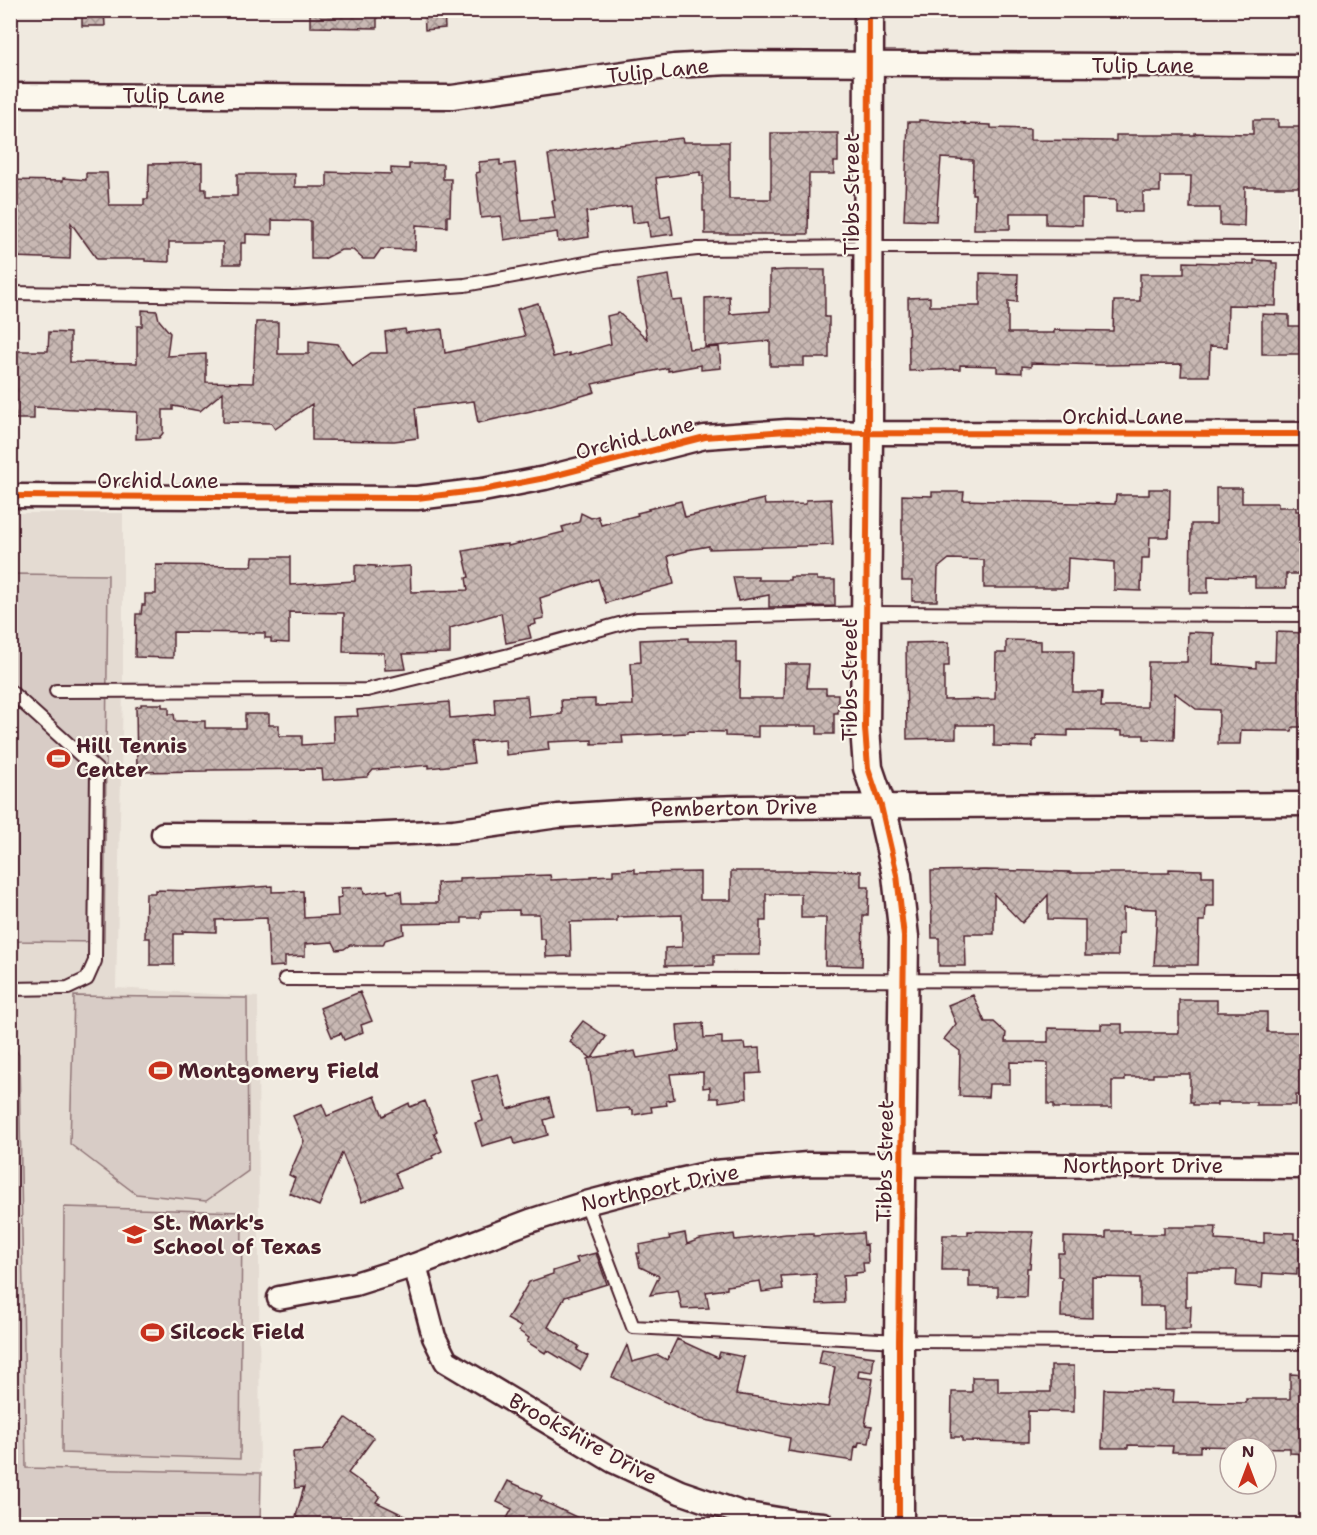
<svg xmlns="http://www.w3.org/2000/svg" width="1317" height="1535" viewBox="0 0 1317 1535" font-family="'Shantell Sans',sans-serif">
	<defs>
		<pattern id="building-cross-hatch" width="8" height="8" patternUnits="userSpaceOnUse" patternTransform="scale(1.5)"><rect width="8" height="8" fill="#c8b8b3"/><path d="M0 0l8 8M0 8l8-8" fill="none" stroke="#a49592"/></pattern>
	</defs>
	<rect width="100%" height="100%" fill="#f0eae0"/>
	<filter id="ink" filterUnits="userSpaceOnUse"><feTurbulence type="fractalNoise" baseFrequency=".0167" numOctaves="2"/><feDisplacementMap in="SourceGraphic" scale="12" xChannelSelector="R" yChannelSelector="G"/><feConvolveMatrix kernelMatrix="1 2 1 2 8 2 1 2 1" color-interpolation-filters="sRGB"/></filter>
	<g filter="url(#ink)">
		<path fill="#e4dbd2" d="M11,513H123V691L116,988L258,997L260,1524H11Z"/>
		<path fill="#d8ccc6" stroke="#917678" stroke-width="1.5" d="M11,574L108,575L104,942L11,941Z
			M74,996L247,998L248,1171L206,1201L136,1194L70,1144Z
			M11,1042L19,1055L26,1468L261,1473L260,1524H11Z
			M64,1207L242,1212L240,1459L62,1453Z"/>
		<path fill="url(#building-cross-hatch)" stroke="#4a1f2b" stroke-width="1.5" d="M82,10H104L105,26H82Z
			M310,10H377V28L310,27Z
			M424,10H444L445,28L425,30Z
			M919,120L965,123L964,124L991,125V128L1030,129V140L1116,141V135H1195V133L1253,134V120H1278V127H1306V187H1245L1244,226L1220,225V208H1190L1191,176H1160V192H1143V212H1116V200L1082,199V225L1046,224V213H1010V229H974L975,194H972L973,160L941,158L936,221L904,220L908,122H919Z
			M771,133H838V162H834V174H809L808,234H705V211H703V176H700V172L656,178L661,217L670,215L673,234L650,237L648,221L633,223L631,206L586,212L589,237L558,242L557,232L504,240L501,216L481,218L476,173L480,172L479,162L500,160V165L515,163L522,221L555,218L552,200H555L548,155L611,145V146L682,138L683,142H729V199H771Z
			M202,163V189H206V196H237V174H295V187H327V172L391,174V168L409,169V164H443V179H451L450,216H447V227L416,225L415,250L381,249L374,259H363L353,250H341L324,259H311V221L272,220V235L246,234V243H241V264H223V242H169V262L145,261V259H97L71,223L70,259L13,257V238H10V180L63,181V178L86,180V173H107L109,205H144V199H148L149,164Z
			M1254,260L1272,261V263H1277L1276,306L1228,305L1227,347L1210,346L1209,376H1181L1182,364L1103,365L1031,363V367L1022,366V373L997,372V366L960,365V369L909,371L908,298L930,297V306H980V273L1018,274L1017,302L1008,301V333H1054V330L1113,331L1114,301H1140V274H1184V262L1254,264Z
			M786,270H825V317H829V358H804V366H770V341L705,347V298L729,296L730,314L770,311V271Z
			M669,275L673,301L682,300L689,349L719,347L721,368L701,370V365L668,371V368L592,384L595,392L531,411L478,423L474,401L415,408L418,438L394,441L312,440V404L275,429L271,423L223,422V392L200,411L173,406V410H163V433L159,438L136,439L137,412L34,407V419H15V414H10V364H13V351H48L49,332L70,333V362L137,363V326H142V310L157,311L159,320L170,333L167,356L206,354V382L253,383L256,322H278V354H309V341L338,344L352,366L371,353H387L385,332L405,329L406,333L442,329L445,353L525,336L517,309L538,303L553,357L569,353V356L611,344L607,316L619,313L647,339L637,280Z
			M1262,314L1289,315V326H1306V354H1262Z
			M1216,488H1242V503H1278V507H1296V511H1306V574H1286V588H1255V577L1208,576V593H1190L1191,524H1216Z
			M1149,489H1170L1169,537H1150L1149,558H1142L1141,591L1114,590V562L1068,558L1067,588H984V560L949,559L938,568L937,601H912V581H902V495L932,496V492H964L963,500L1115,504L1116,495H1149Z
			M764,499L765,505L806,504V500L831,499L833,545L709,549V546L687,550V551L668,556L674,584L639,593L606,603L598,579L540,598L544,618L535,620L536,624L528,626L531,638L506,643L501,613L450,628V653L403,654L406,669L385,670L384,653L343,652L344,613L289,612V643L271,642V638H265V633L173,632V658L135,657L136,614H141L142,605H145V594H156V565L252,566L253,557H290V585L355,581V565L376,566V568L410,566L411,592L468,590L466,578L469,577L463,551L496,545L508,544V546L564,532L562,527L579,522L581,513L591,518L598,516L601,525L638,515L637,513L649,510L648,509L681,501L685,517Z
			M733,577H758V580H790V577H817V580H835V606L769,607V595L738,601Z
			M1188,632L1214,633L1213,664L1256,668V662H1275L1276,632L1306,633L1304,727H1293L1292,731L1241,730L1240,744H1218L1219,710L1196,709L1175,693L1174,740L1144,739V735H1122V731L1068,730V736L1036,735V740H1033V747L994,746V725H956V738L907,739L906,643L949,642V666H944V700L995,699L996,653H1006V640L1041,641V650H1074L1073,692H1102L1101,707H1147L1148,662H1187Z
			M688,638V641H736V663H740L739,698H784L785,664H809L807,688H826V694H838V713H834V734H817V726H758V737L725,736V732L688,731V733L622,736L623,743L592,744V740L548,742L549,750L506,755L505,739L471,742L474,763L429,768V765L373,770L367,777L323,780L322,769L207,770V771L137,772L136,707L141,706V704H162V707H169V714H174L175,721H205V728H245V714H269V725H279V736H302V745L334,743L333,717L358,716L357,710L449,702L450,718L495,714L494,698L527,696L529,717L562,714L561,700L595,699V706L633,705L631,663L641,662L640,640Z
			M635,869V873L700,872V900H731V871H809V869L861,871V887H869L868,915H863L862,966L825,965L826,918H801V894H766V921H760V955H714V965L665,966V948L682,947V915L617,917V921L570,922L571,956L546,957L545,939H540L539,914H519V910L481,911V918H462V923L403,924L404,934L385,940L383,945H350L344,949L337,950L333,942L305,944V956L285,957V966L269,967L267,918L216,920V932L183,931V934H174V965H150V938H145L146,893H155V890L196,891L272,886V892L303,891L304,918L338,916L337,898L342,897L341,888L363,887L364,894L387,890L388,893L401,891L402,903H438L437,883L459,882V878L550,875L551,880L591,878V876L613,875V870Z
			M1169,869L1202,870V876H1214V906H1206L1205,921H1199L1198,965H1154L1157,909L1123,908V934H1118V956H1085V920L1048,919V895L1022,923L994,894V934H965L966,966H939V938H932L931,871L985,870L1069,872L1068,873H1169Z
			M360,992L372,1021L361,1025L363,1032L344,1040L341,1033L332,1037L320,1008Z
			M973,995L985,1022H994L1006,1033L1005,1042H1048V1028L1101,1029V1024H1122V1033H1179V1000H1217V1012H1267V1032H1306V1095H1296V1105H1256V1102H1217V1105H1193V1102H1190V1074H1153V1077H1125V1081H1112V1108H1054V1104H1048V1063L1010,1062V1084H989L988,1097L959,1096L960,1051L944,1039L956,1024L948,1005Z
			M583,1021L606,1037L592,1058L635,1051L637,1058L679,1051L677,1025L703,1023L704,1038L722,1037V1044L744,1043L745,1049L759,1048L761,1073L746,1074L747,1098L719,1102V1098H710V1087L703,1088V1072L670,1074L674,1099L666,1101L667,1105L651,1107L652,1112L633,1115V1110H630L629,1108L596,1111L588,1059L591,1058L570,1042L573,1038L571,1036Z
			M498,1074L508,1109L549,1098L554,1117L544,1120L548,1135L515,1144L513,1137L482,1146L475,1123L483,1121L472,1081Z
			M375,1096L383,1116L409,1103L410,1107L425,1101L437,1131L434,1133L442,1151L432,1156L433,1158L395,1173L401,1187L362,1202L342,1153L319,1206L289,1193L295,1178L289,1175L304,1141L293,1116L322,1104L327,1116Z
			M1164,1227H1216L1215,1240L1264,1243V1232L1294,1233V1239L1303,1240L1301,1268H1297V1275L1263,1273L1262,1288L1236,1286L1237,1270H1186V1306H1191L1190,1329H1164V1306H1140V1278L1092,1277V1318L1061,1317L1062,1277L1058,1276V1253H1064V1237L1106,1238V1231H1130V1234H1164Z
			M968,1231L1033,1232L1030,1268H1027L1026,1297L998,1296V1287H969V1270H942L943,1235H968Z
			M685,1233L687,1244L700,1239L734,1234L735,1240L786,1234L813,1233V1236L863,1233L864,1245L867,1244L868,1263H863L864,1272L856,1273V1275L843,1276L844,1303L817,1304L816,1274L781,1276L783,1289L762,1292L760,1281L727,1286V1289L706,1292L709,1308L682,1309L678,1290L650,1295L659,1276L640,1267L637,1253H640L639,1245L670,1239L669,1236Z
			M596,1253L607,1284L565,1297L548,1327L579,1346L577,1350L588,1356L580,1370L547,1350L545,1353L527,1342L529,1338L519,1331L521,1327L507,1319L529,1282L553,1274V1271L578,1263L576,1258Z
			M677,1339L718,1358L720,1352L744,1357L736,1394L828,1407L835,1367L819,1364L822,1349L874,1357L872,1372L859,1370L858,1377L873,1379L865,1425L872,1426L869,1443L859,1442L858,1447L855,1446L853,1461L788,1451L790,1438L701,1419L612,1377L627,1345L632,1362L658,1355L667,1360Z
			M1051,1366H1074V1412L1028,1411V1442L962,1441V1437H951L952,1392H972V1377H998V1392H1051Z
			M1290,1374L1306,1375V1454L1290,1453V1448L1200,1446V1452H1172L1173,1446L1128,1445V1448H1102L1104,1389L1174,1391L1173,1402L1246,1403V1399H1290Z
			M346,1418L374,1438L348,1473L380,1496L376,1502L422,1524H304L296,1516L304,1487L295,1488L293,1452L323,1450Z
			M508,1481L542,1496L540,1500L591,1524H504L512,1509L497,1502Z"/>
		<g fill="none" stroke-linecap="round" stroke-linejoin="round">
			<defs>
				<path id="service" d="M10,293L293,297L465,285L613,258L697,249L868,247L1306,248
					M10,691L97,770L95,961L87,979L68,988L10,989
					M56,691L367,690L509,655L637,619L866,613L1306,615
					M285,979L1306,981
					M586,1203L633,1327L899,1341L1306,1343"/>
				<path id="minor" d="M10,95L452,97L674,66L729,63L1306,66
					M10,496L417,498L483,490L545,478L705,437L787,431L868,433L1306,434
					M163,834L364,835L454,831L558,816L650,810L740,807L1306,804
					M415,1265L434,1337L446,1361L613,1461L680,1492L741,1513L796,1522L823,1524
					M279,1298L355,1284L415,1265L530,1221L586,1203L640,1189L715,1172L807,1164L1306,1167"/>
				<path id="tertiary" d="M869,10L868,433L865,728L868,768L881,806L897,875L904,937L899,1341V1524"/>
			</defs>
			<use href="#service" stroke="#4a1f2b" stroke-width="16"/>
			<use href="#minor" stroke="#4a1f2b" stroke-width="27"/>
			<use href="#tertiary" stroke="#4a1f2b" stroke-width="33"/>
			<use href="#service" stroke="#fbf7ec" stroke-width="12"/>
			<use href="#minor" stroke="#fbf7ec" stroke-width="22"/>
			<use href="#tertiary" stroke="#fbf7ec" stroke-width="28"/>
			<defs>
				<path id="cycleway" d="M869,10L868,433L865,728L868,768L881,806L897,875L904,937L899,1341V1524
					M10,496L417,498L483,490L545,478L705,437L787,431L868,433L1306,434"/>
			</defs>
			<use href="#cycleway" stroke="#fbf7ec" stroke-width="10"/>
			<use href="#cycleway" stroke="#e8590c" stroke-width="6"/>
		</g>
	</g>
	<defs>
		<symbol id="stadium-bare" viewBox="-9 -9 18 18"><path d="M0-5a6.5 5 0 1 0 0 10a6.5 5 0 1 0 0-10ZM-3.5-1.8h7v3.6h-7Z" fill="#c8321e" stroke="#fbf7ec" stroke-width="2.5" paint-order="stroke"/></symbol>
		<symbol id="school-bare" viewBox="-9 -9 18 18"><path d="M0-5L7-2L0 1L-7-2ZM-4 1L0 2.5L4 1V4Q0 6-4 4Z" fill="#c8321e" stroke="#fbf7ec" stroke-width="2.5" paint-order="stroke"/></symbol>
	</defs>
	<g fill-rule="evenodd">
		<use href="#stadium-bare" x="42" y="742" width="33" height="33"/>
		<use href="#stadium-bare" x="144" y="1054" width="33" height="33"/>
		<use href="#school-bare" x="118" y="1218" width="33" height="33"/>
		<use href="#stadium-bare" x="136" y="1316" width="33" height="33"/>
	</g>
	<g text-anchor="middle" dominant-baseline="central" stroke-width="4.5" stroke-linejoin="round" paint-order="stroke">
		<g font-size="21" fill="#4a1f2b" stroke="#fbf7ec">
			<text x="1143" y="66">Tulip Lane</text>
			<text transform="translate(658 71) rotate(-6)">Tulip Lane</text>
			<text x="174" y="96">Tulip Lane</text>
			<text transform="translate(852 194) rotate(-90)">Tibbs Street</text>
			<text x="1123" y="417">Orchid Lane</text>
			<text transform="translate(635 438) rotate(-14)">Orchid Lane</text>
			<text x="158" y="481">Orchid Lane</text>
			<text transform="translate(850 680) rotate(-90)">Tibbs Street</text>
			<text transform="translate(734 808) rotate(-1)">Pemberton Drive</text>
			<text transform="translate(885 1161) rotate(-89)">Tibbs Street</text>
			<text x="1143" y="1166">Northport Drive</text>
			<text transform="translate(660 1188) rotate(-12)">Northport Drive</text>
			<text transform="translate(583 1439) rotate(29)">Brookshire Drive</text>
		</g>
		<g font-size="21" font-weight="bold" fill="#4a1f2b" stroke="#fbf7ec" text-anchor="start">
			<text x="76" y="746">Hill Tennis<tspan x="76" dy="24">Center</tspan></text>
			<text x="178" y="1071">Montgomery Field</text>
			<text x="153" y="1223">St. Mark's<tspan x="153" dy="24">School of Texas</tspan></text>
			<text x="170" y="1332">Silcock Field</text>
		</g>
	</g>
	<rect width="1317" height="1535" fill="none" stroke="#fbf7ec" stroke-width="36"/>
	<rect x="18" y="18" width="1281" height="1499" fill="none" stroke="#4a1f2b" stroke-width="2" filter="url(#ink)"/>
	<g transform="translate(1248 1466)"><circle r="28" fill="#fbf7ec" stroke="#b4a19f" stroke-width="1.5"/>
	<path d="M0-4.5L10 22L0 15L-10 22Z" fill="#c8321e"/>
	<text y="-9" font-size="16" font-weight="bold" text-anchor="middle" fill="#4a1f2b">N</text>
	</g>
</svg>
